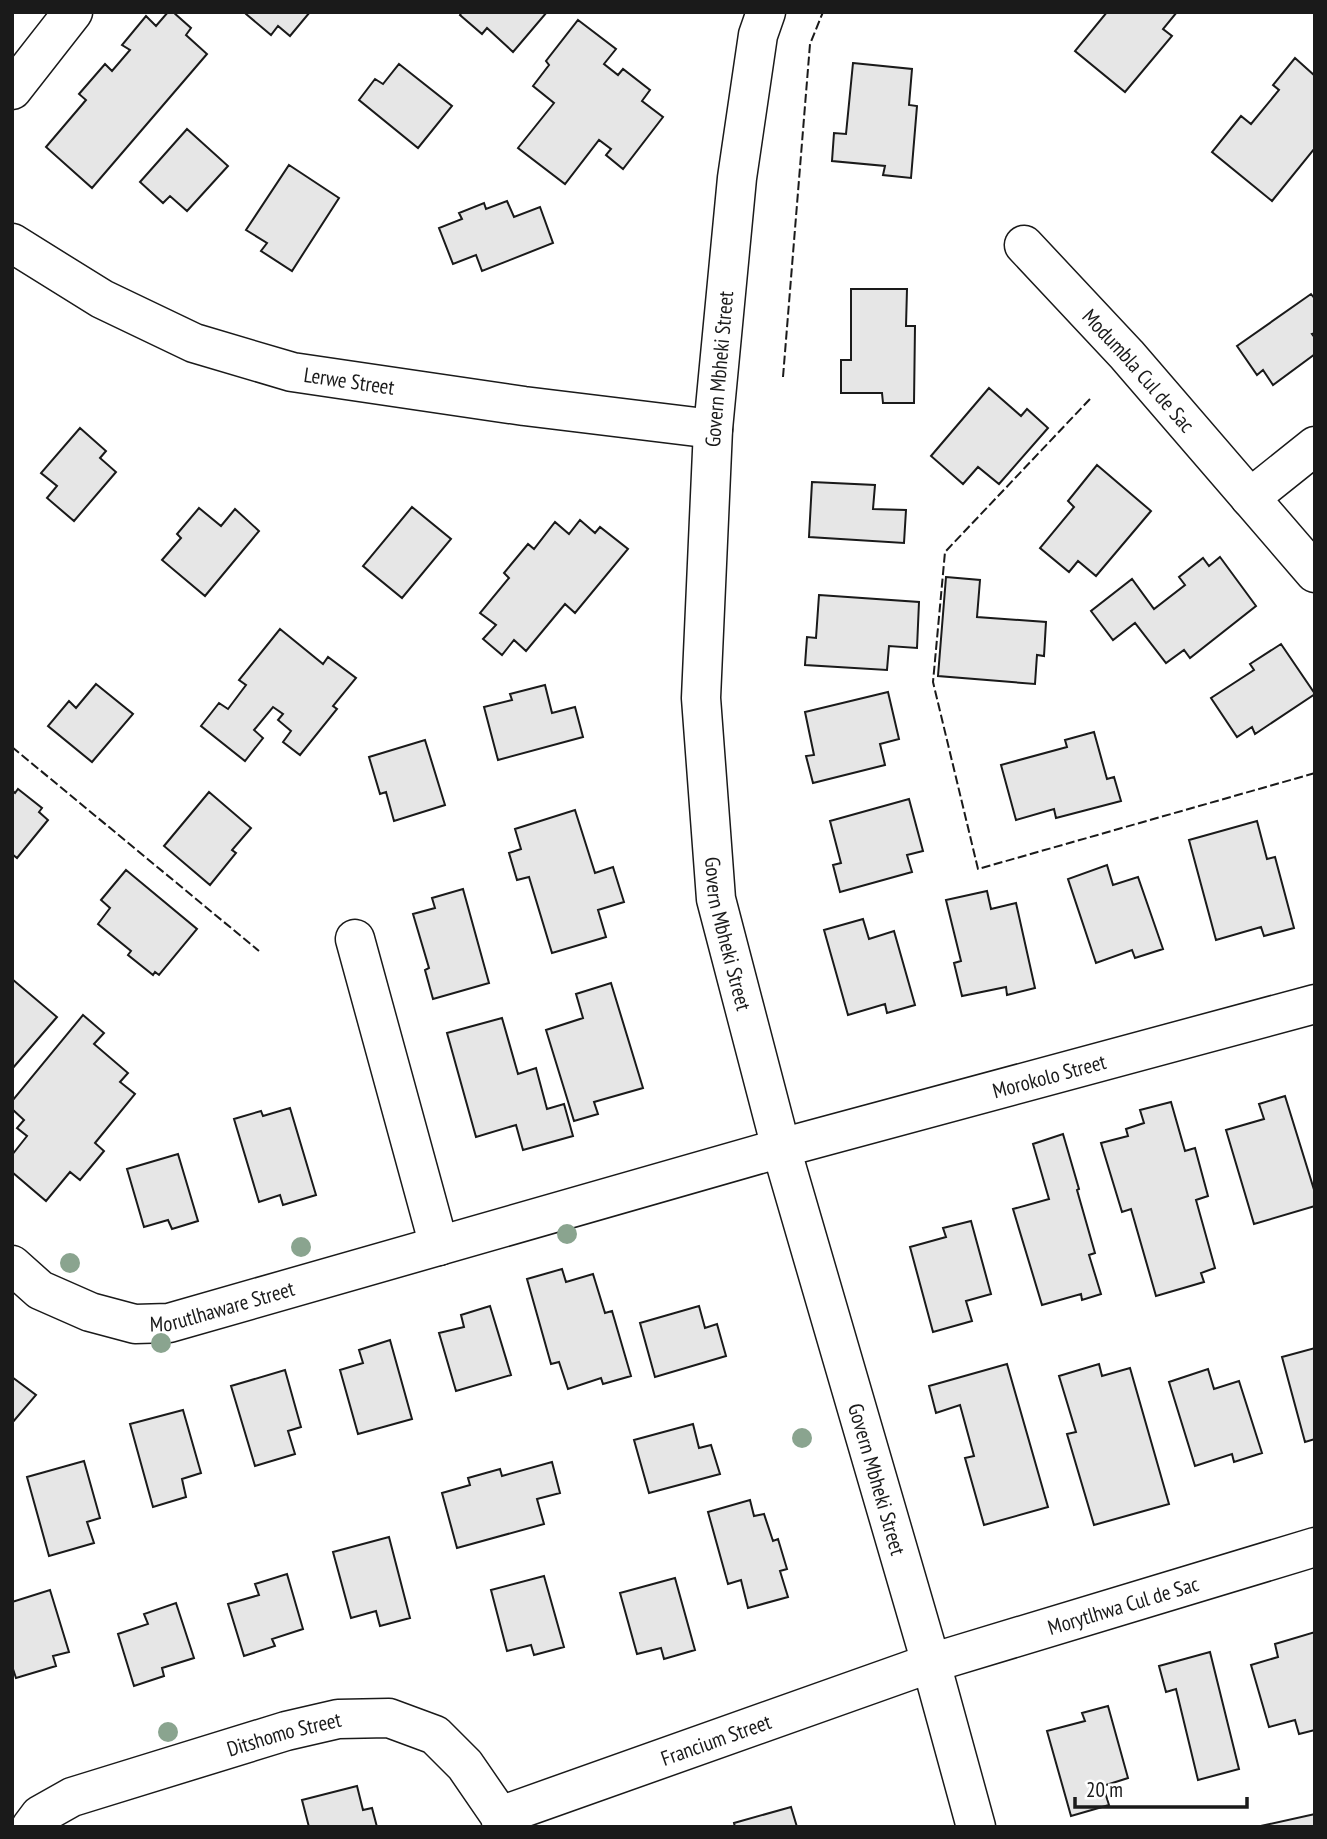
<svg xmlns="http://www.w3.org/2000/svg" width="1327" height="1839" viewBox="0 0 1327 1839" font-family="'PT Sans Narrow',sans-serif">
	<rect width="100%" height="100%" fill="#fff"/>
	<path fill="#e6e6e6" stroke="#1a1a1a" stroke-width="2" d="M168,12H173L191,28L186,35L207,54L92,188L46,147L86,100L79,94L105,64L112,71L130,50L122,45L146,16L156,26Z
		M247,12H310L290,36L278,26L271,35L246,14Z
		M462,12H547L513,52L487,28L482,34L460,15Z
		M1107,12H1177L1163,29L1172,36L1125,92L1075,51Z
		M578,20L616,49L604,64L618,75L623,69L650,90L642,101L663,117L623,169L606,155L611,149L599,140L565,184L518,148L554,103L533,86L549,65L546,61Z
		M1295,58L1315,76V148L1272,201L1212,152L1241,116L1251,124L1279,90L1273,85Z
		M853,63L912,69L909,105L917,106L911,178L883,175L885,166L832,161L834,133L846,134Z
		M399,64L452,106L418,148L359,100L375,79L383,84Z
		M187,129L228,166L187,211L170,196L163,203L140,182Z
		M289,165L339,198L292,271L261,251L267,243L246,230Z
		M507,201L514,217L540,207L553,243L482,271L476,255L453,264L439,228L462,219L459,213L484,203L486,209Z
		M851,289H907L906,326H915L914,403H883L882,393H841V360H851Z
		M1311,294L1315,299V333L1312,334L1315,338V354L1273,385L1263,370L1257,375L1237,346Z
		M989,388L1021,416L1027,409L1048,428L999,484L978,467L963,484L931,456Z
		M80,428L106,451L100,458L116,472L74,521L47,498L57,486L41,473Z
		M1097,465L1151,511L1096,576L1078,561L1069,572L1040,548L1074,507L1068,501Z
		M812,482L875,485L873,509L906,510L904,543L809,537Z
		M412,507L451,539L402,598L363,566Z
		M199,508L221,526L235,509L259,531L205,596L162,560L181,538L177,534Z
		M580,520L595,533L600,527L628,549L575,613L565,604L526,651L514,640L502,655L483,639L496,625L480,613L509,578L504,573L528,544L534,549L555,522L569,534Z
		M1220,557L1256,606L1190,658L1184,650L1166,663L1135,623L1113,640L1091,611L1132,579L1154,609L1185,585L1179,577L1203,558L1209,566Z
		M946,577L980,580L977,617L1046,622L1044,656L1037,655L1035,684L938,676Z
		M819,595L919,602L917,648L889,646L887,670L805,665L807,637L816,638Z
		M280,629L323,664L328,657L356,678L333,706L337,709L300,755L283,742L291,731L278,720L283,714L273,707L254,730L263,738L245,761L201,726L219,703L228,709L246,685L239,680Z
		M1281,644L1315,694L1255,734L1252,727L1237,737L1211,698L1254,670L1250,664Z
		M96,684L133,714L92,762L48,726L69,701L76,708Z
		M545,685L552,713L575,707L583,737L498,760L484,707L512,700L510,694Z
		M888,692L899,739L880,744L885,765L813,783L806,756L814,755L805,712Z
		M1094,732L1107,779L1114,777L1121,801L1056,818L1054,809L1016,820L1001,765L1067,747L1065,740Z
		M425,740L445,805L394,821L386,792L380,794L369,757Z
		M18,789L42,808L39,812L48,820L17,858L12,854V790L15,793Z
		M209,792L251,828L232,850L236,853L210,885L164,846Z
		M909,799L923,851L907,855L912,872L840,892L833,865L841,863L830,821Z
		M575,810L595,873L613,867L624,902L598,910L606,937L552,953L529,877L517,880L509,853L521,849L515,829Z
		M1257,821L1267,859L1275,857L1294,928L1264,936L1261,927L1216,940L1189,840Z
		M1107,865L1113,885L1138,877L1163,949L1135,958L1132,950L1096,963L1068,879Z
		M126,870L197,929L159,975L155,972L153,975L128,955L131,951L98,924L110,908L101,900Z
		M463,889L489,983L433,999L425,970L429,968L413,914L435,908L432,898Z
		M987,891L991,909L1016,903L1035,988L1007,995L1006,987L962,996L954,963L961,961L946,900Z
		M863,919L869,939L894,931L915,1005L887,1013L885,1004L848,1015L824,930Z
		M12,979L57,1017L12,1069Z
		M611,983L643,1088L594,1102L598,1114L574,1121L546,1030L583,1018L576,994Z
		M83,1015L104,1033L94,1044L128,1073L120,1082L135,1094L95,1143L104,1151L80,1180L70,1172L46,1201L12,1172V1155L27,1136L17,1128L24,1120L12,1109V1101Z
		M502,1018L518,1074L536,1068L547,1109L564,1104L573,1136L523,1150L516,1125L476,1137L447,1033Z
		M1285,1096L1315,1193V1206L1254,1224L1226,1130L1264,1119L1259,1104Z
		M1171,1102L1185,1151L1195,1148L1208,1196L1196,1200L1215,1268L1201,1273L1204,1282L1156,1296L1131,1209L1122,1212L1101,1143L1128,1136L1126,1129L1144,1123L1140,1110Z
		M290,1108L316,1195L283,1205L280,1195L259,1202L234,1119L261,1111L263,1116Z
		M1063,1134L1079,1189L1077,1190L1095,1253L1089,1255L1101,1294L1082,1300L1081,1294L1042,1305L1013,1209L1049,1199L1033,1144Z
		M178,1154L198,1221L172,1229L168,1220L144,1227L127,1169Z
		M971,1221L991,1294L966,1301L972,1321L933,1332L910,1247L946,1237L943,1228Z
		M562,1269L566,1282L593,1274L605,1313L612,1311L631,1376L603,1384L601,1378L568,1389L559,1362L551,1364L527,1279Z
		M490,1306L511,1375L456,1391L439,1333L464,1327L461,1315Z
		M699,1306L705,1328L717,1324L726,1356L655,1377L640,1323Z
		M390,1340L412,1419L358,1434L340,1370L363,1363L359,1350Z
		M1315,1348V1439L1305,1442L1282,1357Z
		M1007,1364L1048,1507L984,1525L965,1458L974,1456L960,1405L936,1413L929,1386Z
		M1099,1364L1102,1376L1130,1368L1169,1504L1094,1525L1067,1434L1076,1432L1059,1376Z
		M1208,1369L1214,1389L1239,1381L1262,1453L1234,1462L1232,1454L1195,1466L1169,1382Z
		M285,1370L301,1427L288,1431L295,1454L255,1466L231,1386Z
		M12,1377L36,1395L12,1423Z
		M183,1410L201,1473L182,1479L186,1497L153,1507L130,1424Z
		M693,1424L699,1448L711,1445L720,1474L649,1493L634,1440Z
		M84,1461L100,1518L87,1522L94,1543L49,1556L27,1477Z
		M552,1462L560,1493L537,1499L544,1524L457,1548L442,1493L470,1485L468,1478L500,1469L502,1476Z
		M750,1500L754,1516L764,1514L773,1541L778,1539L787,1569L780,1571L788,1597L748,1608L741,1580L728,1584L708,1512Z
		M389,1537L410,1618L380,1626L376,1611L351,1618L333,1552Z
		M287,1574L303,1629L272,1639L275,1646L244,1656L228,1604L259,1595L255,1584Z
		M544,1576L564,1647L534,1655L531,1645L507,1651L491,1590Z
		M675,1578L695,1650L664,1659L661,1648L637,1654L620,1593Z
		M50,1590L69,1652L53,1656L56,1666L16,1678L12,1666V1602Z
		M176,1603L194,1658L162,1668L164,1676L134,1686L118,1634L148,1624L144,1614Z
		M1315,1632V1730L1299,1734L1295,1720L1269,1727L1251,1665L1278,1657L1275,1644Z
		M1210,1652L1239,1769L1198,1780L1176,1689L1166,1692L1159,1666Z
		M1108,1706L1128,1778L1103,1786L1109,1805L1071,1816L1047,1731L1085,1721L1082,1713Z
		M357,1786L363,1810L372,1808L377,1827H309L302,1800Z
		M791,1807L797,1827H735L734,1823Z
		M1315,1814V1827H1256Z"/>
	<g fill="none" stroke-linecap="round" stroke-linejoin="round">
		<defs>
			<g id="minor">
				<path d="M12,90L73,12"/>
				<path id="s1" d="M12,243L102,299L194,343L292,372L524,406L713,429"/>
				<path id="s2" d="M1024,245L1127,355L1315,573"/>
				<path d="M1250,498L1315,446"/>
				<path d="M355,939L439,1246"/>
				<path id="s3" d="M12,1265L40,1290L90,1312L135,1324L169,1323L781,1148L1315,1004"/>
				<path id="s4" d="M500,1816L931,1663L1315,1547"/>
				<path id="s5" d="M31,1827L40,1815L72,1797L286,1731L338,1719L389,1718L435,1735L465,1765L500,1816L502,1827"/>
			</g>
			<g id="tertiary">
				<path id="s6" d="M766,12L758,35L737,178L713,429L701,698L716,899L781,1148L931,1663L976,1827"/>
			</g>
		</defs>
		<use href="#minor" stroke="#1a1a1a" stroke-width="41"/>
		<use href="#tertiary" stroke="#1a1a1a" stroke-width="41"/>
		<use href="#minor" stroke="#fff" stroke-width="38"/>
		<use href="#tertiary" stroke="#fff" stroke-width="38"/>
		<path stroke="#1a1a1a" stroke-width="2" stroke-dasharray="9 3.5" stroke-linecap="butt" d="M783,377L810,44L823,12
			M1090,399L945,552L933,682L978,869L1315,773
			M12,747L259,951"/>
	</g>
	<g fill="#8aa48f">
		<circle cx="567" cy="1234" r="10"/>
		<circle cx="301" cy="1247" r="10"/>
		<circle cx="70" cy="1263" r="10"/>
		<circle cx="161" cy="1343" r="10"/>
		<circle cx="802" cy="1438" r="10"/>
		<circle cx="168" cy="1732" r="10"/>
	</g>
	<g text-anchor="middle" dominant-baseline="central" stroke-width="5" stroke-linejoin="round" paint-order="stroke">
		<g font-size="21" fill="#1a1a1a" stroke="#fff">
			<text transform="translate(719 369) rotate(-85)">Govern Mbheki Street</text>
			<text stroke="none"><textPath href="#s2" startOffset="170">Modumbla Cul de Sac</textPath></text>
			<text stroke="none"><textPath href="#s1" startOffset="368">Lerwe Street</textPath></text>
			<text stroke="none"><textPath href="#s6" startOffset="928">Govern Mbheki Street</textPath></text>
			<text stroke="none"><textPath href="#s3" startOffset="1087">Morokolo Street</textPath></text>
			<text stroke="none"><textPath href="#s3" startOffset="228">Morutlhaware Street</textPath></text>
			<text stroke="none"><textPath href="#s6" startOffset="1494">Govern Mbheki Street</textPath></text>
			<text stroke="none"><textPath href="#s4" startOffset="658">Morytlhwa Cul de Sac</textPath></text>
			<text stroke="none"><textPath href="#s5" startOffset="273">Ditshomo Street</textPath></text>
			<text stroke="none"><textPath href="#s4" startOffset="229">Francium Street</textPath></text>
		</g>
	</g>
	<rect width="1327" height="1839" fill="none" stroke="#1a1a1a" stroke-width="28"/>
	<path d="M1075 1797v10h172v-10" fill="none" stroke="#1a1a1a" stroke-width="3.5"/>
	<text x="1086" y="1797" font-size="21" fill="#1a1a1a" stroke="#ffffff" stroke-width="5" paint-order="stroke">20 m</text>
</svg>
